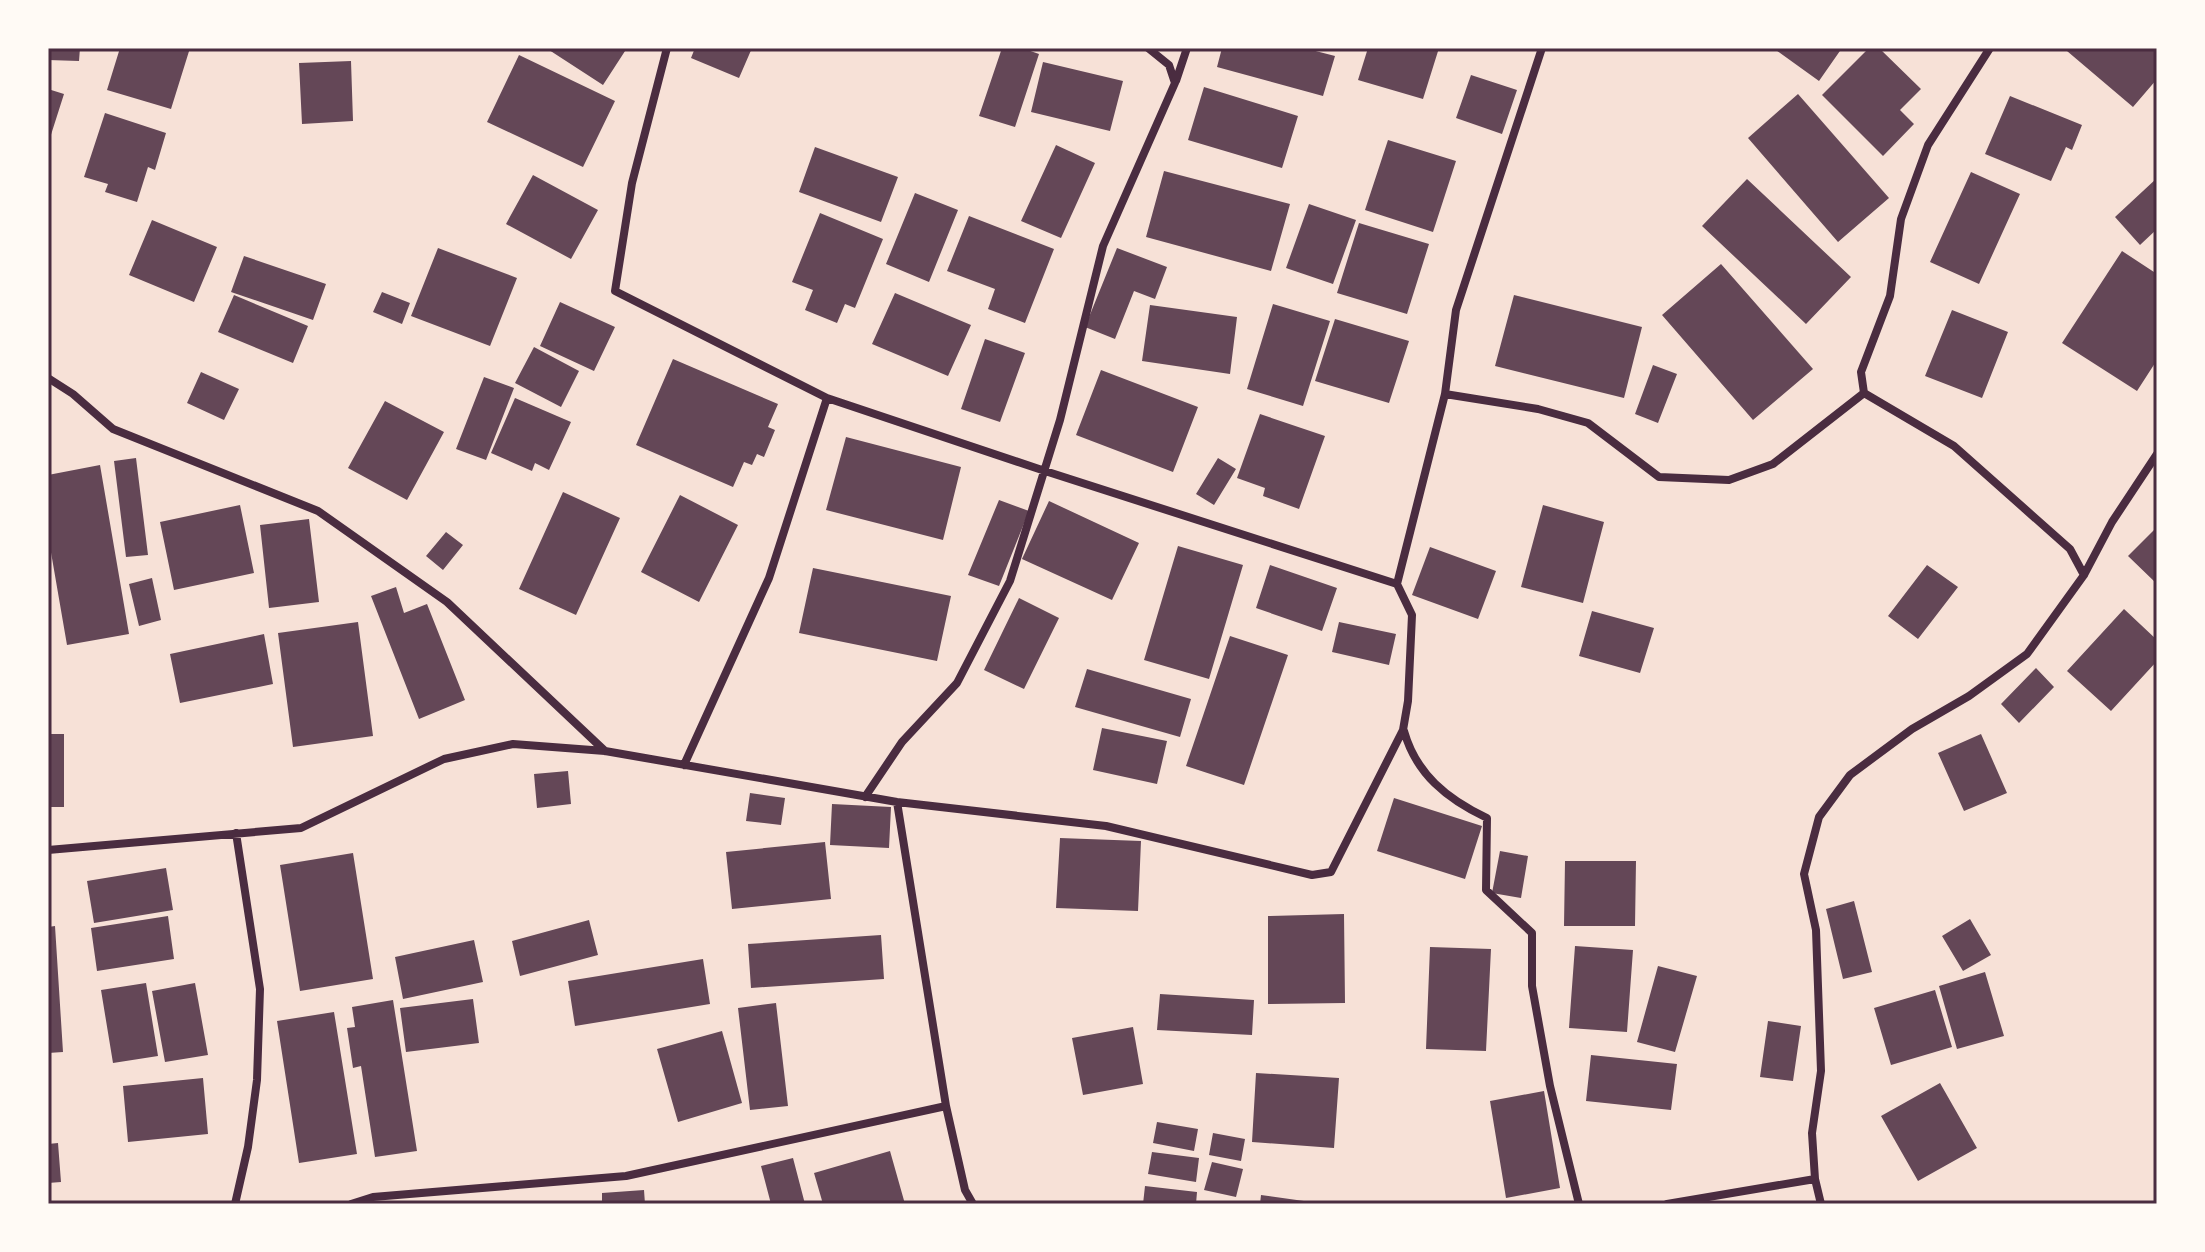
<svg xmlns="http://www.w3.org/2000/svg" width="2205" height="1252" viewBox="0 0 2205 1252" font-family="'PT Sans',sans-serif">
	<rect width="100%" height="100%" fill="#f7e1d7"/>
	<path fill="#644757" d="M48,48H80L79,61L48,60Z
		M120,48H190L171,109L107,90Z
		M546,48H627L603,85Z
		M695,48H752L739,78L691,58Z
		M1002,48H1022L1039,54L1015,127L979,116Z
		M1222,48H1304L1335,56L1323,96L1217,67Z
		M1368,48H1439L1423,99L1358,80Z
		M1773,48H1842L1819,81Z
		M1869,48H1879L1921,89L1900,110L1914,124L1883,156L1822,95Z
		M2069,48H2157V79L2133,107L2067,51Z
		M519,55L615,101L583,167L487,122Z
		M351,61L353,121L302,124L299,63Z
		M1043,62L1123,81L1110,131L1031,112Z
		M1471,75L1517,90L1502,134L1456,118Z
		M1204,87L1298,116L1282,168L1188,140Z
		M48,89L64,94L49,141H48Z
		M1798,94L1889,198L1838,242L1748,138Z
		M2010,96L2082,125L2072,150L2066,147L2051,181L1985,154Z
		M105,113L166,133L155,170L148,167L137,202L105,192L108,184L84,177Z
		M1388,140L1456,161L1433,232L1365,210Z
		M1056,145L1095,163L1061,238L1021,221Z
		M815,147L898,177L881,222L799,192Z
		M1164,171L1290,204L1271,271L1146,237Z
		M1971,172L2020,194L1979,284L1930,262Z
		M533,175L598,210L571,259L506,224Z
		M2157,178V229L2140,245L2115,217Z
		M1747,179L1851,277L1806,324L1702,226Z
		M915,193L958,210L929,282L886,264Z
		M1309,204L1356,220L1333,284L1286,268Z
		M820,213L883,239L855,308L845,304L837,323L805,310L813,290L792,282Z
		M969,216L1054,249L1025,323L988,309L995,289L947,271Z
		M152,220L217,247L194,302L129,275Z
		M1359,223L1429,244L1407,314L1337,293Z
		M438,248L517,278L490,346L411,316Z
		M1117,248L1167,267L1155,299L1134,291L1115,339L1085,327Z
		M2122,251L2157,274V360L2137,391L2062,343Z
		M244,256L326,284L313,320L231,292Z
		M1721,264L1813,369L1753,420L1662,315Z
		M382,292L410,303L402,324L373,312Z
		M895,293L971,325L948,376L872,344Z
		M234,295L308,326L293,363L218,332Z
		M1514,295L1642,327L1624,398L1495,366Z
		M560,302L615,327L594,371L540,346Z
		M1273,304L1330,321L1303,406L1247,389Z
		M1150,305L1237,317L1230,374L1142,361Z
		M1952,310L2008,332L1982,398L1925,376Z
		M1335,319L1409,341L1389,403L1315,381Z
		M985,339L1025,353L1000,422L961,409Z
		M534,347L579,371L561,407L515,383Z
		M673,359L778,404L768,427L775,430L764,457L757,454L752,465L744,462L733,487L636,445Z
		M1653,365L1677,374L1658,423L1635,414Z
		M1101,370L1198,407L1173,472L1076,435Z
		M201,372L239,389L224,420L187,403Z
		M484,377L514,388L486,460L456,449Z
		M515,398L571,422L549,470L535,463L532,471L491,453Z
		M385,401L444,432L407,500L348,468Z
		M1260,414L1325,436L1299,509L1263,496L1265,488L1237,478Z
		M846,437L961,467L943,540L826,510Z
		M136,458L148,555L126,557L114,461Z
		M1218,458L1236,469L1214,505L1196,494Z
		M100,465L129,634L67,645L48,535V475Z
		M563,492L620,518L576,615L519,589Z
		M680,495L738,525L699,602L641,572Z
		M999,500L1029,511L999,586L968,575Z
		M1049,501L1139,543L1112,600L1022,559Z
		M240,505L254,573L174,590L160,522Z
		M1543,505L1604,522L1583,603L1521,587Z
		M309,519L319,602L269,608L260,525Z
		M2157,527V584L2128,556Z
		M446,532L463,545L443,570L426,556Z
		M1178,546L1243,565L1209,679L1144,660Z
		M1430,547L1496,571L1478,619L1412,595Z
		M1270,565L1337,588L1322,631L1256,608Z
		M1927,565L1958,587L1918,639L1888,616Z
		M813,568L951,596L937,661L799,633Z
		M152,578L161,620L139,626L129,584Z
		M396,587L404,613L427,604L465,700L419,719L371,596Z
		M1019,598L1059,618L1024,689L984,670Z
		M2124,609L2157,640V661L2111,711L2067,671Z
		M1592,611L1654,628L1640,673L1579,656Z
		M358,622L373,736L293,747L278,633Z
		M1339,622L1396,634L1389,665L1332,652Z
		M264,634L273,684L180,703L170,654Z
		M1230,636L1288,655L1244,785L1186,766Z
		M2036,668L2054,687L2019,723L2001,704Z
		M1087,669L1191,699L1180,737L1075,707Z
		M1102,728L1167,741L1157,784L1093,770Z
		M48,734H64V807H48Z
		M1981,734L2007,793L1964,811L1938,753Z
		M568,771L571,804L537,808L534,774Z
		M750,793L785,798L781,825L746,821Z
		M1394,798L1482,826L1465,879L1377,851Z
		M832,804L891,807L889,848L830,845Z
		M1060,838L1141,841L1138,911L1056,908Z
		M825,842L831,899L732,909L726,852Z
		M1500,851L1528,856L1521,898L1492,893Z
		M353,853L373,979L300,991L280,865Z
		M1565,861H1636L1635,926H1564Z
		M166,868L173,910L94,923L87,881Z
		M1854,901L1872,972L1843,979L1826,909Z
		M1344,914L1345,1003L1268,1004V916Z
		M168,916L174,959L97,971L91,928Z
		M1970,919L1991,955L1963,971L1942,936Z
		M589,920L598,955L520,976L512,941Z
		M55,926L63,1052L48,1053V927Z
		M881,935L884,979L751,988L748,944Z
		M474,940L483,982L403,999L395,957Z
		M1575,946L1633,950L1627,1032L1569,1028Z
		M1430,947L1491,949L1486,1051L1426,1049Z
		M703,959L710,1004L575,1026L568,981Z
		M1658,966L1697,976L1675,1052L1637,1042Z
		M1985,972L2004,1036L1957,1049L1939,986Z
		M146,983L158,1056L113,1063L101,990Z
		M195,983L208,1055L165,1062L152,991Z
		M1935,990L1952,1047L1891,1065L1874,1008Z
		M1160,994L1254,1000L1252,1035L1157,1030Z
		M473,999L479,1043L406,1052L400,1008Z
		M393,1000L417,1151L375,1157L361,1066L353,1068L347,1028L355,1027L352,1007Z
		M776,1003L788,1106L750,1110L738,1008Z
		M334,1012L357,1154L299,1163L277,1021Z
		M1768,1021L1801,1026L1793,1081L1760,1077Z
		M1133,1027L1143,1084L1083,1095L1072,1038Z
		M722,1031L742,1103L678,1122L657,1049Z
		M1591,1055L1677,1064L1671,1110L1586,1101Z
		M1256,1073L1339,1078L1334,1148L1252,1142Z
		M203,1078L208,1134L128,1142L123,1086Z
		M1940,1083L1977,1148L1918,1181L1881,1116Z
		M1544,1091L1560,1188L1506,1198L1490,1101Z
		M1157,1122L1198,1129L1194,1151L1153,1143Z
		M1213,1133L1245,1139L1241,1161L1209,1155Z
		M58,1143L61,1182L48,1183V1144Z
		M890,1151L905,1204H823L814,1173Z
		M1152,1152L1199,1158L1196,1182L1148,1174Z
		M793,1158L805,1204H771L761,1166Z
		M1212,1162L1243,1169L1236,1197L1204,1190Z
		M1145,1186L1197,1192L1196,1204H1143Z
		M644,1190L645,1204H602V1193Z
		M1261,1195L1311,1202V1204H1260Z"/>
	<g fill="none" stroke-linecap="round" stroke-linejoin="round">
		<path stroke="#4a2c40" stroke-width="8" d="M667,48L632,183L615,291L827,398L1045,471L1397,584
			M1990,48L1928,145L1901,219L1890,296L1861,372L1864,393L1954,446L2070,549L2084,575
			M1176,81L1187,48
			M48,378L73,394L113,429L318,511L447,602L605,751
			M1445,394L1538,409L1588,423L1659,477L1729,480L1773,464L1864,393
			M1404,731C1416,774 1447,799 1487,818L1486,890L1532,933V986L1550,1086L1579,1204
			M684,765L769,578L827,398
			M865,797L902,742L957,683L1010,581L1060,420L1103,246L1175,83L1169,65L1148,48
			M897,802L946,1106L965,1190L973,1204
			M48,850L301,828L444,759L513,744L605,751L897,802L1106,826L1312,875L1331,872L1403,730L1408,701L1412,615L1397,584L1445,394L1456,310L1542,48
			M235,1204L248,1147L257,1080L260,989L236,833
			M351,1204L373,1197L626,1176L946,1106
			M1667,1204L1815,1179
			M1821,1204L1815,1179L1812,1133L1821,1071L1816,930L1804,874L1819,817L1850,775L1912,729L1969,696L2027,654L2084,575L2112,522L2157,454"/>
	</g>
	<rect width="2205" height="1252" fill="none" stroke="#fffaf5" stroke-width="100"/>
	<rect x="50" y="50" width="2105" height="1152" fill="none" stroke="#4a2c40" stroke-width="3"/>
</svg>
